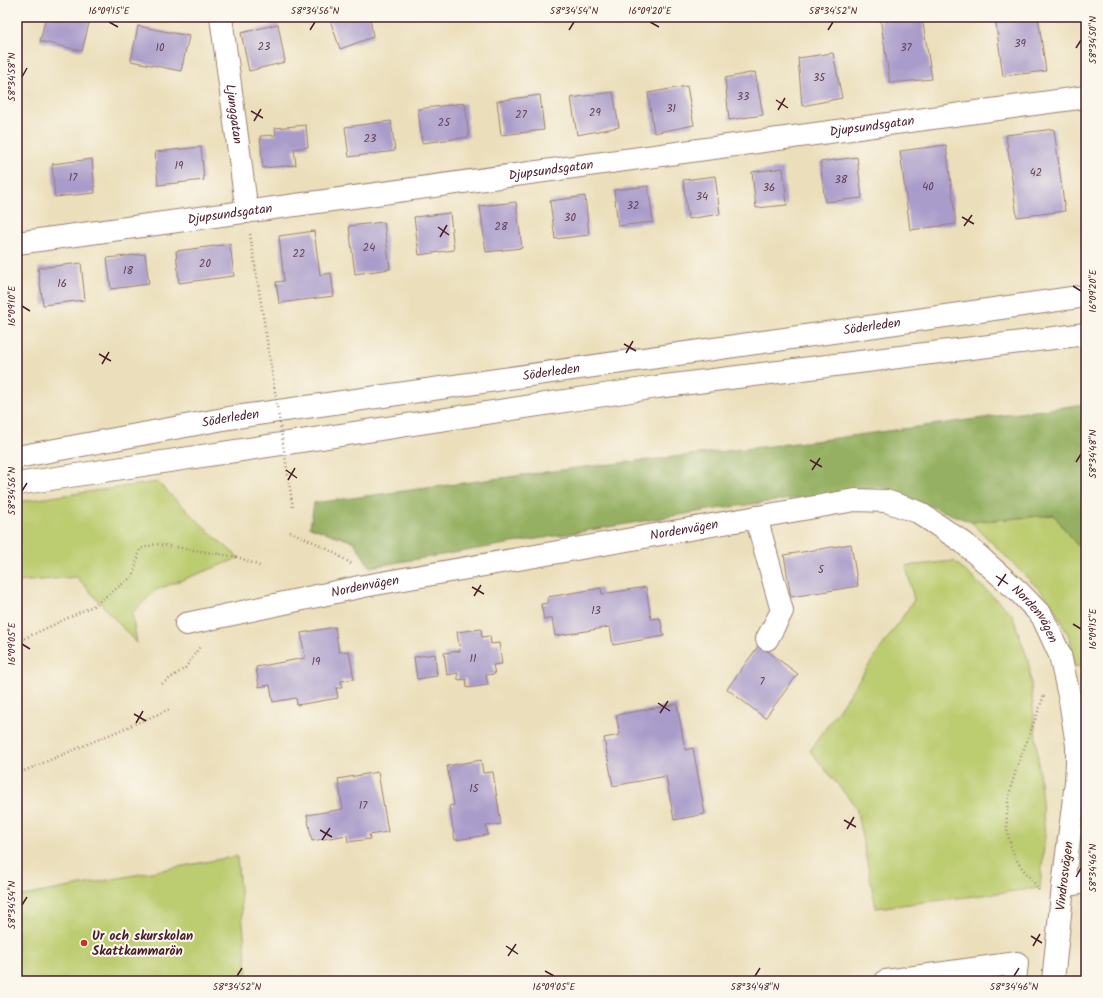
<svg xmlns="http://www.w3.org/2000/svg" width="1103" height="998" viewBox="0 0 1103 998" font-family="Kalam,sans-serif">
	<rect width="100%" height="100%" fill="#fbf7ec"/>
	<filter id="ink" filterUnits="userSpaceOnUse"><feTurbulence type="fractalNoise" baseFrequency=".025" numOctaves="2"/><feDisplacementMap in="SourceGraphic" scale="8" xChannelSelector="R" yChannelSelector="G"/><feConvolveMatrix kernelMatrix="1 2 1 2 8 2 1 2 1" color-interpolation-filters="sRGB"/></filter>
	<filter id="wash" filterUnits="userSpaceOnUse"><feTurbulence type="fractalNoise" baseFrequency=".012" numOctaves="4" result="noise"/><feDisplacementMap in="SourceGraphic" scale="16" xChannelSelector="R" yChannelSelector="G"/><feGaussianBlur stdDeviation="0.9" result="paint"/><feColorMatrix in="noise" values="0 0 0 0 0 0 0 0 0 0 0 0 0 0 0 0 0 1.4 0 .05"/><feComposite in="paint" operator="in"/></filter>
	<g filter="url(#wash)">
		<rect width="100%" height="100%" fill="#ebdfbb"/>
		<path fill="#bccc6f" stroke="#83764d" d="M157,482L217,539L239,558L156,590L132,613L137,644L77,577L17,582V502Z
			M1054,515L1077,545L1086,543V665L1074,667L1070,638L1050,600L971,522Z
			M954,561L1012,614L1029,663L1045,835L1040,888L876,908L856,807L810,751L914,600L906,566Z
			M237,856L248,981H17V897Z"/>
		<path fill="#95b062" stroke="#706846" d="M1086,404V543L1077,545L1054,515L971,522L881,487L715,509L370,567L354,542L310,527L314,503L576,468L814,441Z"/>
		<g id="blocks">
			<path fill="#aa9cca" d="M46,17H81L90,19L82,51L40,41Z
				M329,17H370L373,37L340,49Z
				M880,17H922L932,79L890,83Z
				M995,17H1038L1046,71L1003,76Z
				M278,24L285,62L249,71L241,33Z
				M138,26L189,36L181,71L131,61Z
				M833,53L842,98L802,106L798,58Z
				M755,72L763,115L729,120L725,78Z
				M687,86L694,125L654,133L648,93Z
				M613,92L619,127L577,135L571,98Z
				M540,95L544,130L501,135L497,101Z
				M465,103L469,137L422,143L418,109Z
				M391,121L395,151L349,157L345,127Z
				M306,125L308,147L294,149L296,165L263,168L260,136L276,135L275,128Z
				M1054,129L1065,211L1017,217L1006,135Z
				M946,145L956,224L910,230L900,151Z
				M201,147L204,180L158,185L155,152Z
				M857,157L862,198L825,202L820,162Z
				M92,159L95,193L55,197L52,164Z
				M783,168L787,205L756,208L752,172Z
				M715,176L720,214L688,219L683,180Z
				M648,186L653,222L618,226L614,190Z
				M585,196L589,235L555,239L550,201Z
				M516,202L522,248L486,252L480,206Z
				M450,213L454,250L419,255L414,217Z
				M384,222L390,269L355,274L349,226Z
				M314,231L320,275L331,273L334,296L279,303L276,282L284,281L279,236Z
				M230,244L234,276L179,283L176,251Z
				M145,254L149,284L111,289L107,258Z
				M81,263L85,300L43,305L38,268Z
				M851,544L858,586L791,597L784,555Z
				M646,587L651,619L660,618L664,636L613,645L610,627L555,636L552,618L544,620L541,604L548,603V597L601,588L602,594Z
				M335,627L339,652L349,651L354,679L341,681L342,688H336L338,698L297,705L296,698L273,702L270,685L259,687L256,667L305,658L301,633Z
				M481,629L482,637L490,636L491,644L499,643L502,664L493,665L495,674L486,675L488,685L467,688L466,679L458,680V673L447,675L444,653L460,651L457,632Z
				M759,645L798,674L765,718L727,689Z
				M435,654L437,676L417,679L414,657Z
				M677,704L685,750L693,748L705,814L674,820L666,776L613,786L604,738L620,735L616,715Z
				M481,760L483,773L493,772L501,824L486,826L488,835L455,840L449,806L454,805L447,766Z
				M378,772L388,832L369,835L370,839L348,842L347,835L312,841L307,815L343,809L338,779Z"/>
		</g>
	</g>
	<g filter="url(#ink)">
		<use href="#blocks" fill-opacity="0" stroke="#9a7f73" stroke-width="1"/>
		<g fill="none" stroke-linecap="round" stroke-linejoin="round">
			<defs>
				<g id="minor">
					<path id="s1" d="M221,17L247,212"/>
					<path id="s2" d="M17,243L1086,97"/>
					<path d="M756,517L782,611L767,639"/>
					<path id="s3" d="M186,624L364,586L855,500L886,501L918,512L964,543L1020,593L1042,616L1060,655L1070,700L1077,745V762L1076,782L1063,886L1053,981"/>
					<path d="M1063,886L1086,882"/>
					<path d="M886,981L1017,963L1015,981"/>
				</g>
				<g id="highway">
					<path id="s4" d="M17,457L229,418L1086,296"/>
					<path d="M17,484L657,387L1086,334"/>
				</g>
			</defs>
			<use href="#minor" stroke="#9a7f73" stroke-width="24"/>
			<use href="#highway" stroke="#9a7f73" stroke-width="24"/>
			<path stroke="#9a7f73" stroke-width="2.5" stroke-dasharray="1 3" stroke-linecap="butt" d="M250,234L265,328
				M290,532C313,541 333,551 353,565
				M17,642L93,606L133,576L140,549L156,544L238,557L262,567
				M162,684L185,668L201,645
				M17,774L170,709
				M1039,890C1031,877 1018,866 1013,852C995,808 1020,761 1035,720C1038,711 1042,702 1044,694"/>
			<use href="#minor" stroke="#fff" stroke-width="22"/>
			<use href="#highway" stroke="#fff" stroke-width="22"/>
			<path stroke="#9a7f73" stroke-width="2.5" stroke-dasharray="1 3" stroke-linecap="butt" d="M265,328L293,508"/>
		</g>
	</g>
	<path fill="none" stroke="#4a1f2b" stroke-width="1.5" d="M109,22L118,27M650,22L659,27M310,30L315,22M569,30L574,22M828,30L833,22M1076,48L1081,40M22,77L27,68M776,100L788,108M778,110L785,98M251,111L263,118M254,121L261,109M962,217L974,224M964,226L972,215M438,227L449,235M440,237L447,225M1073,286L1081,291M22,306L30,311M624,344L636,351M626,353L633,341M99,354L111,361M102,364L109,352M810,460L822,467M1076,462L1081,454M286,470L297,478M812,470L820,458M288,480L295,468M22,491L27,483M996,576L1008,584M998,586L1006,574M472,587L484,594M474,596L481,585M1073,624L1081,629M22,644L30,649M658,703L670,711M660,713L668,701M134,714L146,721M136,723L143,711M844,820L856,827M847,829L854,817M320,830L332,837M322,840L330,828M1076,877L1081,868M22,905L27,897M1031,936L1042,943M506,946L518,954M1033,946L1040,934M508,956L516,944M545,971L554,976M237,976L242,968M755,976L760,968M1014,976L1019,968"/>
	<circle fill="#c8321e" stroke="#fbf7ec" stroke-width="1.5" cx="84" cy="943" r="4"/>
	<g text-anchor="middle" dominant-baseline="central" stroke-width="4" stroke-linejoin="round" paint-order="stroke">
		<g font-size="11" fill="#623e53">
			<text x="1020" y="44">39</text>
			<text x="264" y="47">23</text>
			<text x="160" y="48">10</text>
			<text x="906" y="48">37</text>
			<text x="819" y="78">35</text>
			<text x="743" y="97">33</text>
			<text x="671" y="109">31</text>
			<text x="595" y="113">29</text>
			<text x="521" y="115">27</text>
			<text x="444" y="123">25</text>
			<text x="370" y="139">23</text>
			<text x="179" y="166">19</text>
			<text x="1036" y="173">42</text>
			<text x="73" y="178">17</text>
			<text x="841" y="180">38</text>
			<text x="928" y="187">40</text>
			<text x="769" y="188">36</text>
			<text x="702" y="197">34</text>
			<text x="633" y="206">32</text>
			<text x="570" y="218">30</text>
			<text x="501" y="227">28</text>
			<text x="369" y="248">24</text>
			<text x="299" y="254">22</text>
			<text x="205" y="264">20</text>
			<text x="128" y="271">18</text>
			<text x="62" y="284">16</text>
			<text x="821" y="570">5</text>
			<text x="596" y="611">13</text>
			<text x="473" y="659">11</text>
			<text x="316" y="662">19</text>
			<text x="762" y="682">7</text>
			<text x="474" y="789">15</text>
			<text x="363" y="806">17</text>
		</g>
		<g font-size="13" fill="#4a1f2b" stroke="#fbf7ec">
			<text stroke="none"><textPath href="#s1" startOffset="98">Ljunggatan</textPath></text>
			<text stroke="none"><textPath href="#s2" startOffset="863">Djupsundsgatan</textPath></text>
			<text stroke="none"><textPath href="#s2" startOffset="539">Djupsundsgatan</textPath></text>
			<text stroke="none"><textPath href="#s2" startOffset="215">Djupsundsgatan</textPath></text>
			<text stroke="none"><textPath href="#s4" startOffset="865">Söderleden</textPath></text>
			<text stroke="none"><textPath href="#s4" startOffset="541">Söderleden</textPath></text>
			<text stroke="none"><textPath href="#s4" startOffset="217">Söderleden</textPath></text>
			<text stroke="none"><textPath href="#s3" startOffset="507">Nordenvägen</textPath></text>
			<text stroke="none"><textPath href="#s3" startOffset="183">Nordenvägen</textPath></text>
			<text stroke="none"><textPath href="#s3" startOffset="902">Nordenvägen</textPath></text>
			<text transform="translate(1065 876) rotate(-83)">Vindrosvägen</text>
		</g>
		<g font-size="13" font-weight="bold" fill="#4a1f2b" stroke="#fbf7ec" text-anchor="start">
			<text x="92" y="936">Ur och skurskolan<tspan x="92" dy="15">Skattkammarön</tspan></text>
		</g>
	</g>
	<rect width="1103" height="998" fill="none" stroke="#fbf7ec" stroke-width="44"/>
	<rect x="22" y="22" width="1059" height="954" fill="none" stroke="#4a1f2b" stroke-width="1.5"/>
	<g font-size="10" text-anchor="middle" fill="#4a1f2b">
		<text x="109" y="14">16°09'15"E</text>
		<text x="315" y="14">58°34'56"N</text>
		<text x="574" y="14">58°34'54"N</text>
		<text x="650" y="14">16°09'20"E</text>
		<text x="833" y="14">58°34'52"N</text>
		<text transform="translate(1092 40) rotate(-90)" y="4">58°34'50"N</text>
		<text transform="translate(11 77) rotate(-90)" y="4">58°34'58"N</text>
		<text transform="translate(1092 291) rotate(-90)" y="4">16°09'20"E</text>
		<text transform="translate(11 306) rotate(-90)" y="4">16°09'10"E</text>
		<text transform="translate(1092 454) rotate(-90)" y="4">58°34'48"N</text>
		<text transform="translate(11 491) rotate(-90)" y="4">58°34'56"N</text>
		<text transform="translate(1092 629) rotate(-90)" y="4">16°09'15"E</text>
		<text transform="translate(11 644) rotate(-90)" y="4">16°09'05"E</text>
		<text transform="translate(1092 868) rotate(-90)" y="4">58°34'46"N</text>
		<text transform="translate(11 905) rotate(-90)" y="4">58°34'54"N</text>
		<text x="237" y="990">58°34'52"N</text>
		<text x="554" y="990">16°09'05"E</text>
		<text x="755" y="990">58°34'48"N</text>
		<text x="1014" y="990">58°34'46"N</text>
	</g>
</svg>
